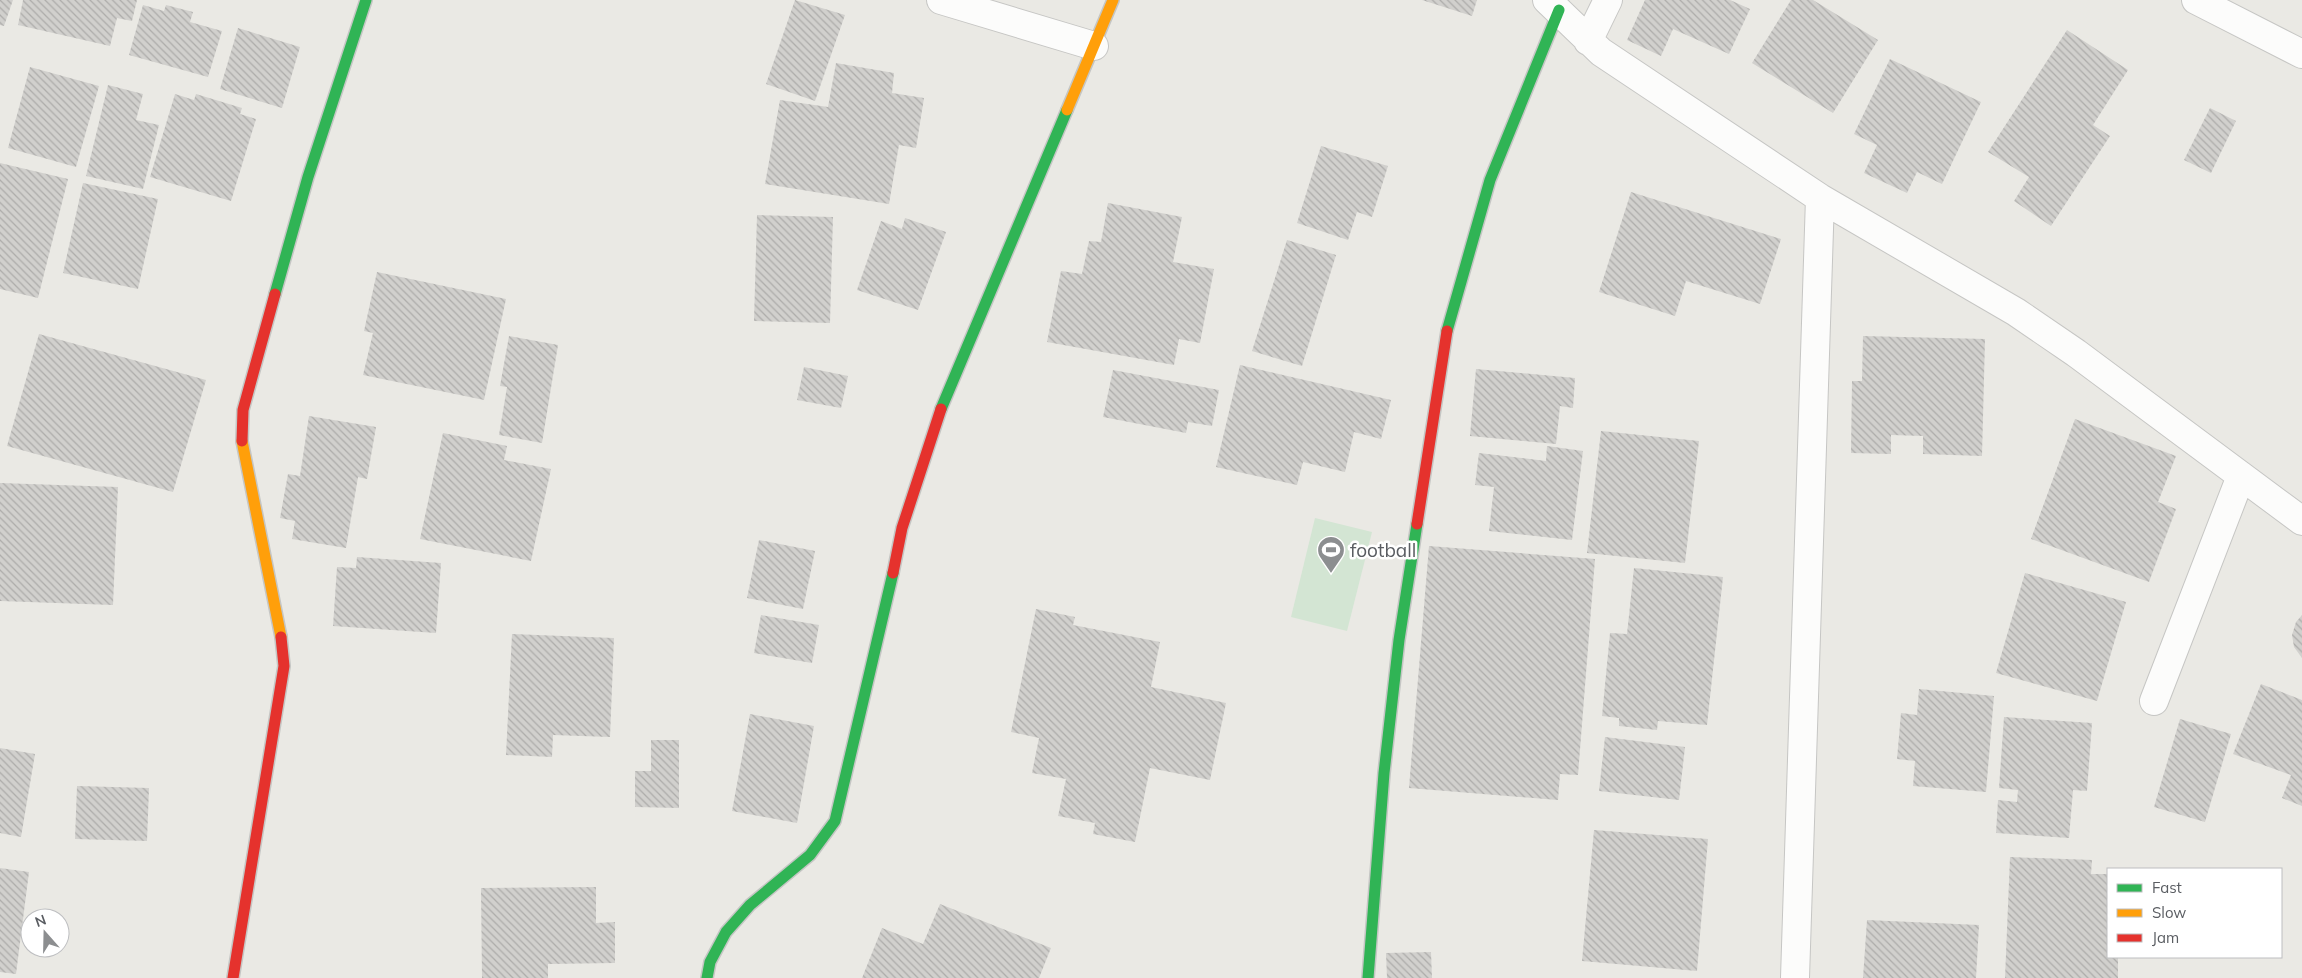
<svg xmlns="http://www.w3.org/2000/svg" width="2302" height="978" viewBox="0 0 2302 978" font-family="Mulish,sans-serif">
	<defs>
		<pattern id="building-back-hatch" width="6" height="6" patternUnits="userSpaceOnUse" patternTransform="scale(1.25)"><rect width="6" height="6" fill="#d1d0cd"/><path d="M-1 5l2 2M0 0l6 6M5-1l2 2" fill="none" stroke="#adacaa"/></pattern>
	</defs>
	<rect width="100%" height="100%" fill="#eae9e4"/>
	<path fill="#d3e5d3" d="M1315,518L1372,532L1347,631L1291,617Z"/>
	<path fill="url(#building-back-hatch)" d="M0,0H13L4,26L0,25Z
		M23,0H137L132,21L117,18L110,46L18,25Z
		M795,0L845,15L815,101L766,84Z
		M1422,0H1477L1472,16Z
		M1645,0H1730L1750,9L1729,54L1673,29L1661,56L1627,40Z
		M1791,0H1813L1878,40L1833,113L1752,63Z
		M143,5L164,11L166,5L193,12L190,22L222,31L208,77L129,55Z
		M238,28L300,47L282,108L220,89Z
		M2067,30L2128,70L2093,125L2110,136L2051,226L2014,201L2029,177L1988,152Z
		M1890,59L1981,102L1942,184L1917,172L1907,193L1864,173L1877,145L1854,134Z
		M836,63L894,73L892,93L924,98L916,148L899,145L889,204L765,184L780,100L828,107Z
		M30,67L99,86L76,167L8,148Z
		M108,85L143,94L136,120L159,125L143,189L86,176Z
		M175,94L194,100L196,94L242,108L240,114L256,119L231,201L150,177Z
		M2210,108L2236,121L2211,173L2184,160Z
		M1321,146L1388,166L1372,217L1357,212L1348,240L1297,223Z
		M0,163L68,179L38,298L0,289Z
		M83,183L158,199L138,289L63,273Z
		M1631,192L1781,239L1760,304L1686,281L1675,316L1599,292Z
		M1108,203L1182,217L1173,262L1214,269L1200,343L1179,339L1174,365L1047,342L1061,271L1082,274L1089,241L1101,242Z
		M757,215L833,217L830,323L754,321Z
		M905,218L946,232L918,310L857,290L881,221L902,229Z
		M1287,240L1336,255L1302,366L1252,351Z
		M377,272L506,299L484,400L363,375L373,333L364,331Z
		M39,334L206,380L173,492L7,446Z
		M509,336L558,345L542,443L499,435L507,387L500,386Z
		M1863,336L1985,339L1982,456L1923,454V436L1891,435V454L1851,453L1852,381H1862Z
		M1240,365L1391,400L1381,439L1354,432L1345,472L1303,462L1297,485L1216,467Z
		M804,367L848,376L841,408L797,400Z
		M1476,369L1575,378L1573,408L1560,406L1556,444L1470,436Z
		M1113,370L1219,390L1212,426L1188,422L1186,433L1103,417Z
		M309,416L376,427L367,479L358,477L346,548L292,539L295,521L280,518L288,474L300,476Z
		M2075,419L2176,456L2158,502L2176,509L2149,582L2031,539Z
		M1601,431L1699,441L1685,563L1587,553Z
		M443,433L507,446L504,460L551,469L531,561L420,539Z
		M1547,446L1583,451L1572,540L1489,531L1494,487L1475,485L1479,453L1546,461Z
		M0,483L118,487L113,605L0,601Z
		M759,540L815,551L803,609L747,598Z
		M1429,546L1595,559L1578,775L1560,774L1558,800L1409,788Z
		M357,557L441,563L436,633L333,626L337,567L356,568Z
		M1634,568L1723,577L1707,725L1658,721L1657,730L1619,726V718L1602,716L1610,633L1627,634Z
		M2025,573L2126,602L2097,701L1996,673Z
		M1036,609L1075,617L1073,625L1160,642L1151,687L1226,703L1210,780L1150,768L1135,842L1093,834L1095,823L1058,816L1066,779L1032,773L1039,738L1011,732Z
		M761,615L819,625L812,663L754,653Z
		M2302,615V658L2294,647L2292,635L2296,622Z
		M512,634L614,638L610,737L553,735L552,757L506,755Z
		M2261,684L2302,700V806L2282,798L2291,775L2233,754Z
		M1919,689L1994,696L1986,792L1913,786L1915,761L1897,759L1901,713L1917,715Z
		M750,714L814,726L797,823L732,811Z
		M2004,717L2092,723L2087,791L2073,790L2069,838L1996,833L1998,800L2017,802L2018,790L1999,788Z
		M2180,719L2231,734L2205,822L2154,807Z
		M1605,737L1685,747L1679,800L1599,791Z
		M651,740H679V808L635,807V771H651Z
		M0,748L35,754L21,837L0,833Z
		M77,786L149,788L147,841L75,839Z
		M1594,830L1708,839L1697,971L1582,961Z
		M2010,857L2092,860L2091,874H2108V957H2118V978H2005Z
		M0,868L29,872L16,974L0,972Z
		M596,887V923L615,922V963L548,964V978H482L481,888Z
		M940,904L1051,948L1039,978H862L882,928L923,944Z
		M1867,920L1979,925L1976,978H1863Z
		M1431,952L1432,978H1387L1386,953Z"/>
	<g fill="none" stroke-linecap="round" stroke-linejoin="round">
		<defs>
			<path id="street" d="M941,0L1094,46
				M1547,0L1601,52L1820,198L2016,312L2076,353L2302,521
				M2196,0L2302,54
				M1588,41L1608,0
				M2154,701L2241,476
				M1795,978L1820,198"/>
			<path id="fast" d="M275,294L308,177L366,0
				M1447,331L1490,180L1559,10
				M941,409L1067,110
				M707,978L710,962L726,932L750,905L810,855L835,821L893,573
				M1368,978L1384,773L1399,640L1417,524"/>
			<path id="slow" d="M1067,110L1113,0
				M242,441L281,637"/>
			<path id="jam" d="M242,441L243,410L275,294
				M1417,524L1447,331
				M893,573L902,528L941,409
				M233,978L284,666L281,637"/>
		</defs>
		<use href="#street" stroke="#c6c6c4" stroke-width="30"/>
		<use href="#fast" stroke="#c5c6c4" stroke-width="14"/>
		<use href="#slow" stroke="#c5c6c4" stroke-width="14"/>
		<use href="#jam" stroke="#c5c6c4" stroke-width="14"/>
		<use href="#street" stroke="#fcfcfb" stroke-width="28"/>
		<use href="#fast" stroke="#30b455" stroke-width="11"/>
		<use href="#slow" stroke="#ff9f0a" stroke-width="11"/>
		<use href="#jam" stroke="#e5322d" stroke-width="11"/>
	</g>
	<defs>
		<symbol id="stadium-pin" viewBox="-11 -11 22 30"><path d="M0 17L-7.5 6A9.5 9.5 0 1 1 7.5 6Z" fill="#8c8e90" stroke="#fff"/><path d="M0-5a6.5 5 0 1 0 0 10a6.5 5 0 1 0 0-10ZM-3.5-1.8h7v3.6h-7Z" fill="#fff"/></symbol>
	</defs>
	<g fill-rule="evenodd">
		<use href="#stadium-pin" x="1315" y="534" width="32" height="43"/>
	</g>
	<g text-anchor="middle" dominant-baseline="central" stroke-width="5" stroke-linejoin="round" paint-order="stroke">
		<g font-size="19" fill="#5a5d62" stroke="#fff" text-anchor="start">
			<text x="1350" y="550">football</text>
		</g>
	</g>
	<rect x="2107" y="868" width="175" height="90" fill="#ffffff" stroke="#bdbec0"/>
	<rect x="2117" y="884" width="25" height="8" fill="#30b455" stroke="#bdbec0"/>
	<text x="2152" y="893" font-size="15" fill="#5a5d62">Fast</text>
	<rect x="2117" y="909" width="25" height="8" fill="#ff9f0a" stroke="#bdbec0"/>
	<text x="2152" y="918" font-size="15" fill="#5a5d62">Slow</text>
	<rect x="2117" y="934" width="25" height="8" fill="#e5322d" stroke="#bdbec0"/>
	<text x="2152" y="943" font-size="15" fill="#5a5d62">Jam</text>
	<g transform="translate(45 933) rotate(340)"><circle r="24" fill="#ffffff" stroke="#bdbec0"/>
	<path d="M0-4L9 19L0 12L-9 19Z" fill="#8c8e90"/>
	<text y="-8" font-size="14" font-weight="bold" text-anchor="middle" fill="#5a5d62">N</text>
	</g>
</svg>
